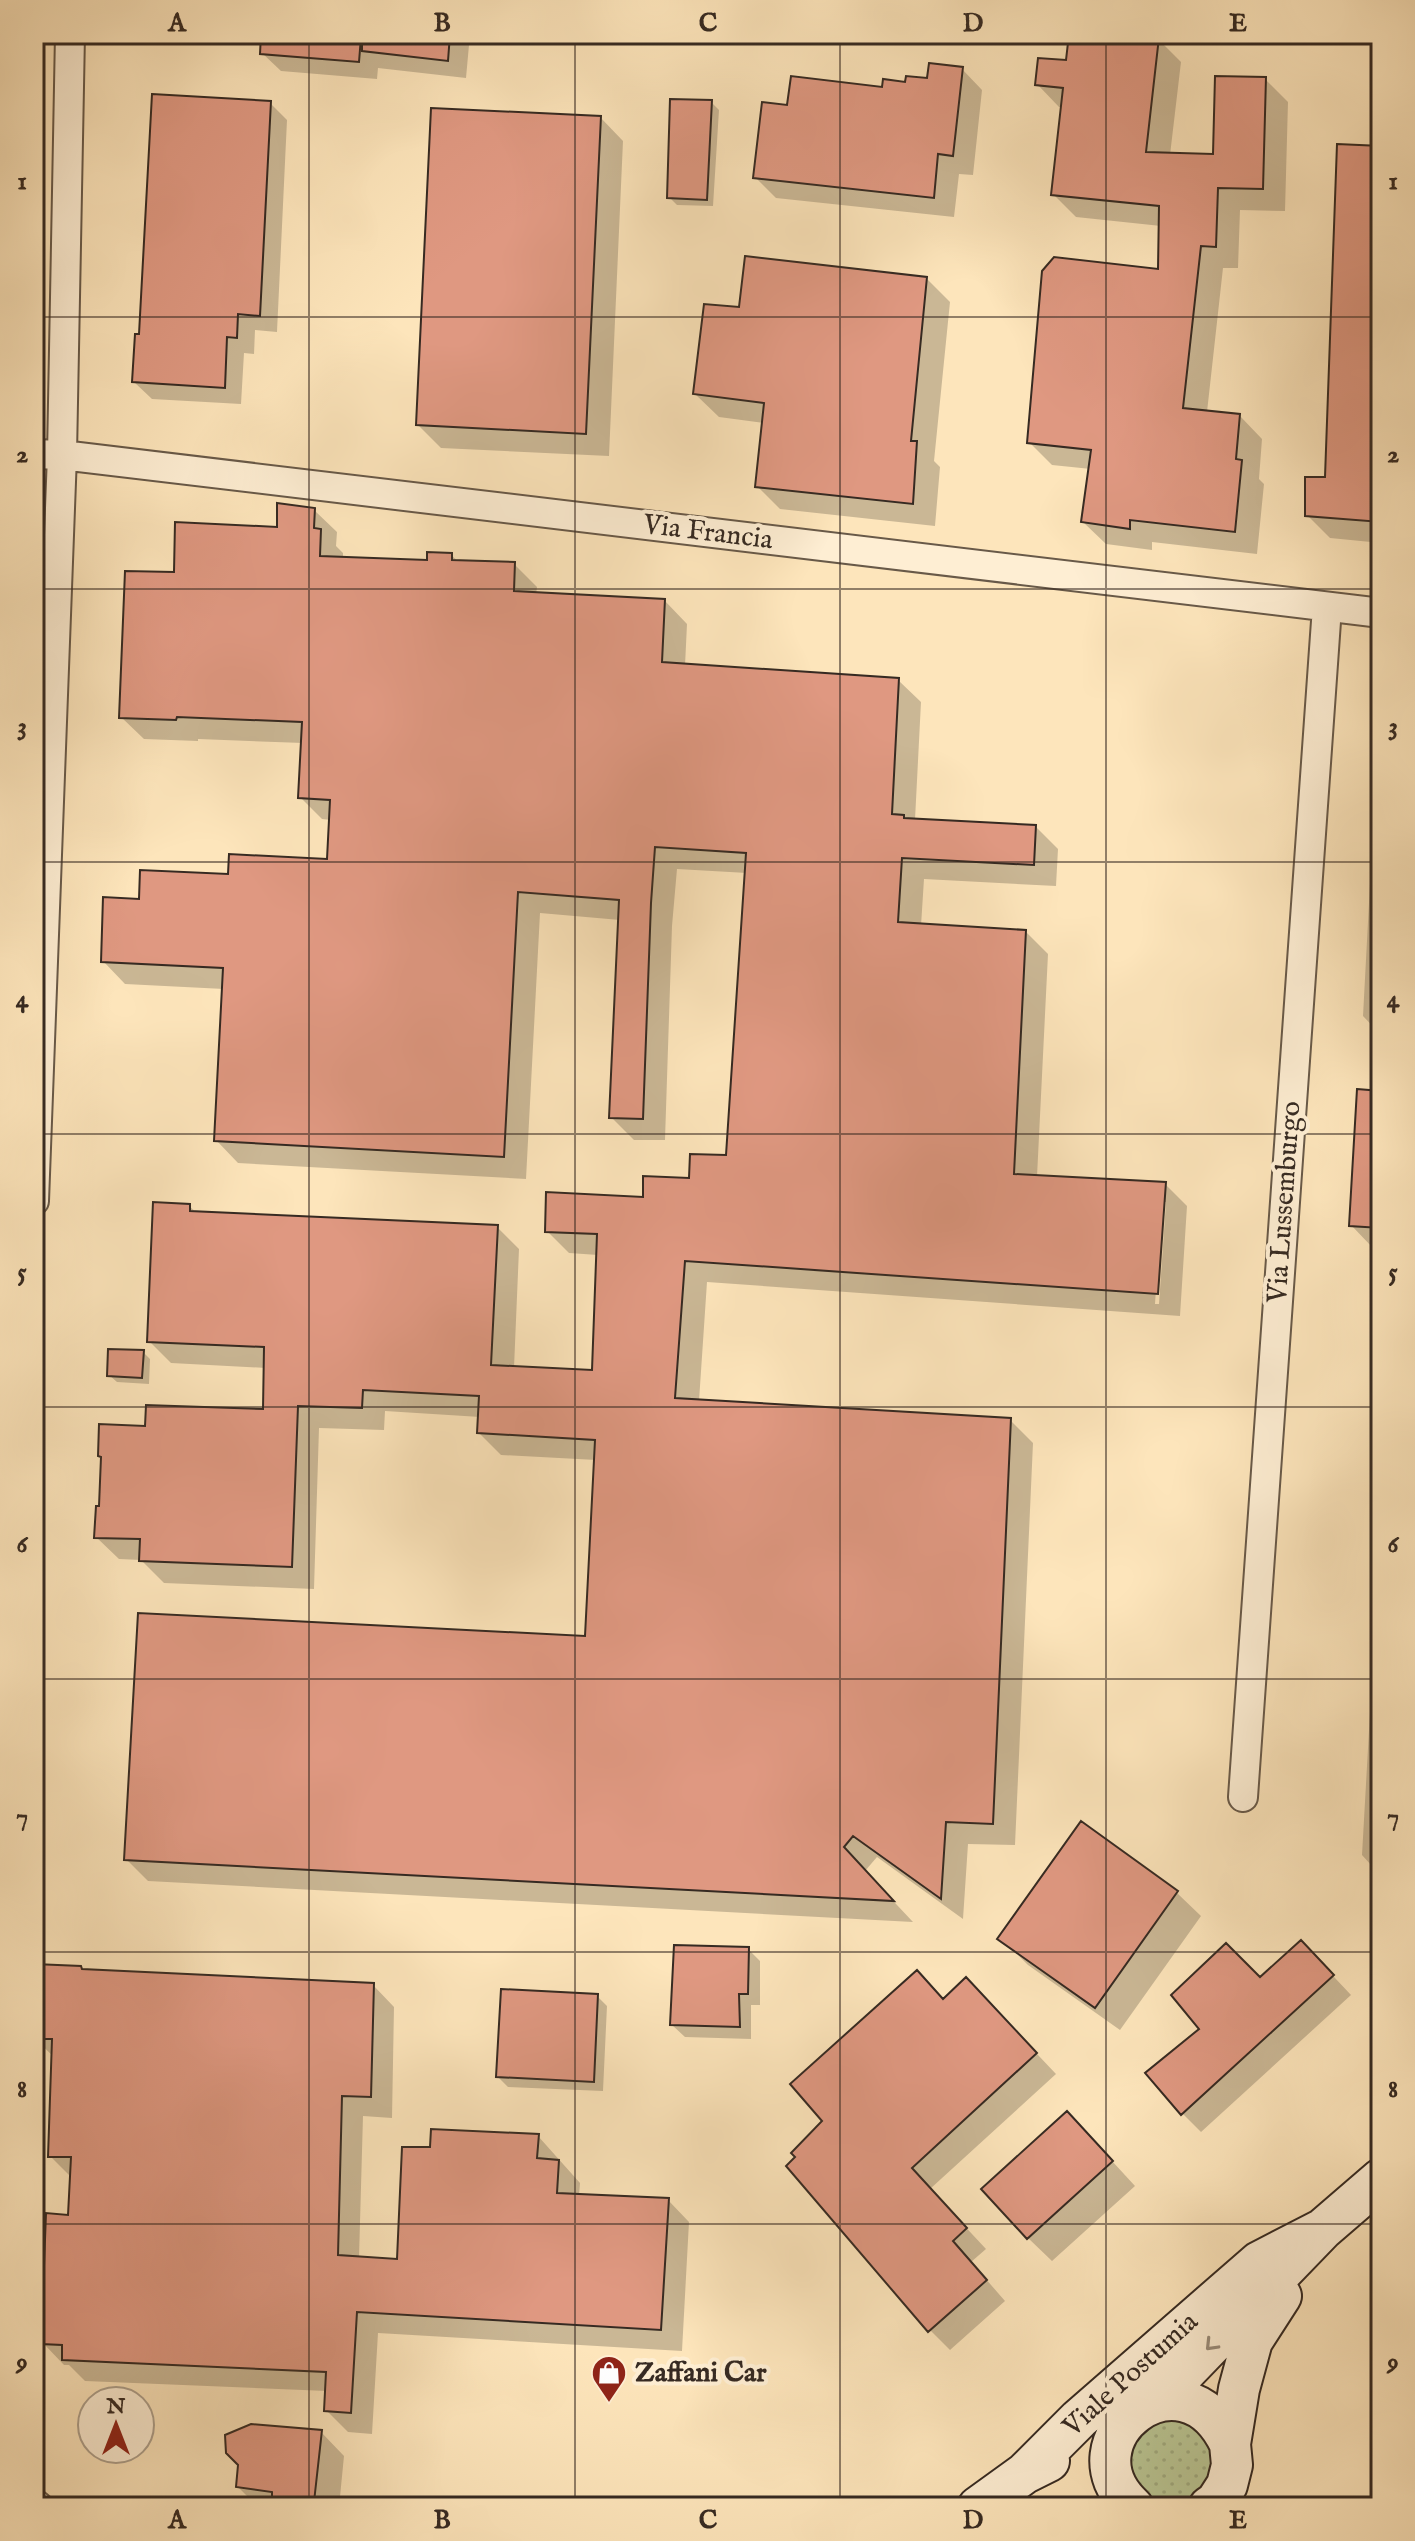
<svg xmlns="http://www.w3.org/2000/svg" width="1415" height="2541" viewBox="0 0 1415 2541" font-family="'IM FELL English',serif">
	<defs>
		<pattern id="grass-dots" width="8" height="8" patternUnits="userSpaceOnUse" patternTransform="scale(2)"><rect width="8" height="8" fill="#bac694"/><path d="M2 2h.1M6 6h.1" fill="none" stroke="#a0aa7f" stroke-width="1.8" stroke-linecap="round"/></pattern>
	</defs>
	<rect width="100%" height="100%" fill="#fde5bb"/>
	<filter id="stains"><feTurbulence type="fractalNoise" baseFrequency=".0025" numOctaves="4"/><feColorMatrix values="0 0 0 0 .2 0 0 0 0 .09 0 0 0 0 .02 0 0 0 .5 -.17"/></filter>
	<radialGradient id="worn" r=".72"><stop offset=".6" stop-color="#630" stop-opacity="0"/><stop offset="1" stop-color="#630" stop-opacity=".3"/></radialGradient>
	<path fill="url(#grass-dots)" stroke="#78785b" stroke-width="2" d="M1172,2414L1214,2442L1215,2475C1208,2482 1201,2493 1194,2498C1190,2501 1181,2502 1176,2502C1139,2507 1123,2467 1133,2437Z"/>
	<path fill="#0003" fill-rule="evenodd" d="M263,34L320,37L321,34H470L466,78L378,68L377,79L281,71L262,53Z
		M1071,34H1141L1145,38L1158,39L1181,62L1170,155L1215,156L1265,79L1288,102L1285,211L1240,210L1238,268H1223L1207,412L1240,416L1262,439L1259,479L1264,484L1257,554L1152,542V550L1106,544L1083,522L1091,469L1052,465L1029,442L1160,271L1161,226L1076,217L1053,194L1063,107H1059L1037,84L1067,62Z
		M962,69L982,90L973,175L959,174L954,217L776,198L755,177L789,107L907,84Z
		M34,82L44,92L34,356Z
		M711,102L719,110L713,206L677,205L669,197Z
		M270,103L287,120L277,332L255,330L254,354L244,353L241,404L152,399L134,382Z
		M600,117L623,141L609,456L441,448L418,425Z
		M1381,148V543L1330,538L1307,515L1327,479Z
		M926,278L950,302L934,461L940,467L935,526L780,509L757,486L764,423L719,417L695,394L740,309Z
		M314,510L337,532L336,546L343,553V558L429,562L451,555L459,562L514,564L537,587L536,595L665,601L687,624L685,666L898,680L921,702L915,820L1036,827L1058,849L1056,886L924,879L921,926L1026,932L1048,954L1037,1177L1165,1184L1187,1206L1180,1316L707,1282L699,1401L1010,1420L1033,1443L1015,1845L968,1844L963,1919L877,1857L865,1871L913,1922L148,1881L126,1859L586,1639L596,1460L501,1455L479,1433L480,1417L385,1411L384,1430L319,1428L314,1589L164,1583L141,1560L119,1559L96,1537L101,1508L147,1428L265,1411L266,1368L171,1363L149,1341L189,1206L197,1213L497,1227L519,1249L514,1368L594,1372L598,1255L569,1253L547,1231L645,1199L691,1180L728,1158L747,873L677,869L672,926L665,1140H634L611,1117L620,920L540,913L526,1179L238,1163L216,1140L224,989L125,984L103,961L141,901L230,876L329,861L331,820L322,819L300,797L303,743L198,739V741L144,739L121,717L176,574L279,529ZM1162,1202H1166L1159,1304H1155Z
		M1372,846H1381V1035L1363,1016Z
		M1381,1093V1248H1373L1351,1225Z
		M143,1352L150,1359L149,1384L117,1382L109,1375Z
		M1377,1588H1381V1876L1362,1855Z
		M1081,1824L1177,1893L1201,1916L1120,2030L1028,1965L1004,1941Z
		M748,1949L760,1961V2005H751V2039L685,2037L672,2025Z
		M1319,1961L1351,1995L1201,2132L1182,2113L1202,2029L1260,1980Z
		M84,1971L373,1985L394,2007L392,2118L363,2116L359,2258L399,2261L432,2149L538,2136L580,2183L579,2196L668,2200L689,2222L682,2351L378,2333L372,2434L348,2432L326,2410L327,2391L85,2381L69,2365H64L43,2343L70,2217L72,2178L50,2156L54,2057L34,2038Z
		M597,1996L607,2006L603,2091L508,2087L498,2077Z
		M986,2000L1056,2074L930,2189L986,2249L971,2262L1005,2301L950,2350L930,2330L825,2121L944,2001Z
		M1090,2137L1135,2186L1052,2261L1028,2238Z
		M321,2432L344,2456L339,2507H258L238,2487Z"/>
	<path fill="#df9881" stroke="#362a22" stroke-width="2" d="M261,34L361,37L359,62L260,54Z
		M362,34H450L448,61L362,51Z
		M1069,34H1138L1159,37L1146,152L1213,154L1215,76L1266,77L1263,189L1218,188L1216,247L1201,246L1183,408L1240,414L1236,459L1242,460L1235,532L1130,520V529L1081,522L1091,450L1027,443L1042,271L1054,257L1158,269L1159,206L1051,195L1063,88L1035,85L1038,58L1066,60Z
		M929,63L963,67L953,156L938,154L934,198L753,178L762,102L787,105L791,76L882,87L883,79L905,82L906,76L927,78Z
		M152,94L271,101L260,316L238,314L237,338L227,337L225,388L132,382L135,334H139Z
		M670,99L712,100L707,200L667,198Z
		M431,108L601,116L586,434L416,425Z
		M1337,144L1381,146V522L1305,516V477H1325Z
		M745,256L927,277L911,441H917L913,504L755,487L764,403L693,394L704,304L739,307Z
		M277,503L315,508L314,528L321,529L320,556L427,560V552L452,553V560L515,562L514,591L665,599L662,662L899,678L892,814L904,815V818L1036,825L1034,865L902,858L898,922L1026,930L1014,1174L1166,1182L1158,1294L685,1261L675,1398L1011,1418L993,1824L946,1822L941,1899L853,1836L844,1847L894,1901L124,1860L138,1613L585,1636L595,1440L477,1433L479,1396L363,1390L362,1408L298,1406L292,1567L139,1561L140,1539L94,1538L96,1506H99L101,1457L98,1456L99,1424L145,1426L146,1405L263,1409L264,1347L147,1342L153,1202L190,1204V1211L498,1225L491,1365L592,1370L597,1234L545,1232L546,1192L643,1197V1176L689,1178L690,1154L726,1155L746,853L655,847L651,903L643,1119L609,1118L619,900L518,892L504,1157L214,1141L223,968L101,962L103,897L139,899L140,870L228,874L229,854L327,859L330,800L298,798L302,722L177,717L176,720L119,718L125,571L174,572L175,522L277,527Z
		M1357,1089L1381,1091V1228L1349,1226Z
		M108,1349L144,1350L142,1378L107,1376Z
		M1081,1821L1178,1891L1095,2008L997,1939Z
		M1301,1940L1334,1975L1181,2115L1145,2073L1199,2029L1171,1995L1226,1943L1260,1977Z
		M674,1945L749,1947L748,1994H739L740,2027L670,2025Z
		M34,1964L81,1966L82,1969L374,1983L371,2097L342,2096L338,2255L397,2259L402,2147H430L431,2129L539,2134L537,2158L559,2160L557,2193L669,2198L661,2330L357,2312L351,2413L324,2411L326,2372L62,2360V2345L41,2344L46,2213L68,2215L71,2157H48L52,2039H34Z
		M917,1970L943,1999L966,1977L1037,2053L912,2168L967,2228L953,2241L987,2280L928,2332L786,2166L795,2157L791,2153L822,2121L790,2084Z
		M501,1989L598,1994L594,2082L496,2077Z
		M1067,2111L1113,2161L1027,2239L981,2189Z
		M251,2424L322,2430L314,2502L272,2497V2492L236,2487L238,2465L226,2453L225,2435Z"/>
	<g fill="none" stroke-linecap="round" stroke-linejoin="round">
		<defs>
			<path id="street" d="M34,454L62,455L1381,613
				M34,1201L62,455L70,34
				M1243,1797L1327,607
				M34,2503L39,2507"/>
			<path id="secondary" d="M1157,2401L1323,2229L1381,2179
				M1025,2473L1079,2419L1259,2262L1323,2229
				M978,2507L1025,2473L1049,2461
				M1133,2507C1060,2441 1182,2342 1230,2444
				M1209,2507L1216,2502L1227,2485L1232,2465L1230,2444L1239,2389L1252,2341L1281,2296"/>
		</defs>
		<use href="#street" stroke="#685948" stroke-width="32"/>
		<use href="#secondary" stroke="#362a22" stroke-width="44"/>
		<use href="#street" stroke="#feeed3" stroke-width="28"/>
		<use href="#secondary" stroke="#feeed3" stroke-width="40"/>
	</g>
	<defs><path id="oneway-chevron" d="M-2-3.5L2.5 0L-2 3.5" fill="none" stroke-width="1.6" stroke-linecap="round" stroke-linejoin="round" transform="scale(2)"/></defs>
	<use stroke="#9a8c7a" href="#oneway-chevron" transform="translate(1211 2345) rotate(134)"/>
	<path fill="none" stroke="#362a22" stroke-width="2" stroke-opacity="0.55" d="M309,34V2507M575,34V2507M840,34V2507M1106,34V2507M34,317H1381M34,589H1381M34,862H1381M34,1134H1381M34,1407H1381M34,1679H1381M34,1952H1381M34,2224H1381"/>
	<defs>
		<symbol id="shop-pin" viewBox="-11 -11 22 30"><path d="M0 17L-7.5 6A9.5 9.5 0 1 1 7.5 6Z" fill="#8f2418" stroke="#feeed3"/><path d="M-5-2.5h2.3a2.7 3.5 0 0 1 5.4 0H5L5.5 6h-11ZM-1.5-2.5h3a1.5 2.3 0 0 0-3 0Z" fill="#fff"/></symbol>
	</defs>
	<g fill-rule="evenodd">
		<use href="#shop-pin" x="589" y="2353" width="40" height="54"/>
	</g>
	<g text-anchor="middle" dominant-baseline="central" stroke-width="8" stroke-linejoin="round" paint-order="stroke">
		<g font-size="28" fill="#362a22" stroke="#feeed3">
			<text transform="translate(708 533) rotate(7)">Via Francia</text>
			<text transform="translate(1285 1202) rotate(-86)">Via Lussemburgo</text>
			<text transform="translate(1131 2375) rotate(-42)">Viale Postumia</text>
		</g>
		<g font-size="28" font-weight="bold" fill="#362a22" stroke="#feeed3" text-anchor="start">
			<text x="635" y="2373">Zaffani Car</text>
		</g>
	</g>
	<rect width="1415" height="2541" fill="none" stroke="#fde5bb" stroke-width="88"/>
	<g transform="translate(116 2425)"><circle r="38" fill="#feeed3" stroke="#aea08c" stroke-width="2"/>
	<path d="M0-6L14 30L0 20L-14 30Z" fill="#8f2418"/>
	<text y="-12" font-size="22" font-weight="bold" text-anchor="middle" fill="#362a22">N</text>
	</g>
	<rect x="44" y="44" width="1327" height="2453" fill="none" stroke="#362a22" stroke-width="3"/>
	<g font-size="26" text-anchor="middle" font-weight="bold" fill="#362a22">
		<text x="177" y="31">A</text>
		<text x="442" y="31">B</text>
		<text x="708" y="31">C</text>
		<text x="973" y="31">D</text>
		<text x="1238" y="31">E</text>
		<text x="22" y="189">1</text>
		<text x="1393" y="189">1</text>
		<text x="22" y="462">2</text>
		<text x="1393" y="462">2</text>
		<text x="22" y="734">3</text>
		<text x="1393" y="734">3</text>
		<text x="22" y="1007">4</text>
		<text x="1393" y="1007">4</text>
		<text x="22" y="1280">5</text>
		<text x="1393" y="1280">5</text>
		<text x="22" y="1552">6</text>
		<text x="1393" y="1552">6</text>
		<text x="22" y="1825">7</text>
		<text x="1393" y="1825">7</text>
		<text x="22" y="2097">8</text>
		<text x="1393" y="2097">8</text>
		<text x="22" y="2370">9</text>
		<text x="1393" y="2370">9</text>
		<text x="177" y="2528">A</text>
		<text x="442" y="2528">B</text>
		<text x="708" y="2528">C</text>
		<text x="973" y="2528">D</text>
		<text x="1238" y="2528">E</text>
	</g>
	<rect width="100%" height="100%" filter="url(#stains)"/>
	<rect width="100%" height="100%" fill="url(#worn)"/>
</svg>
